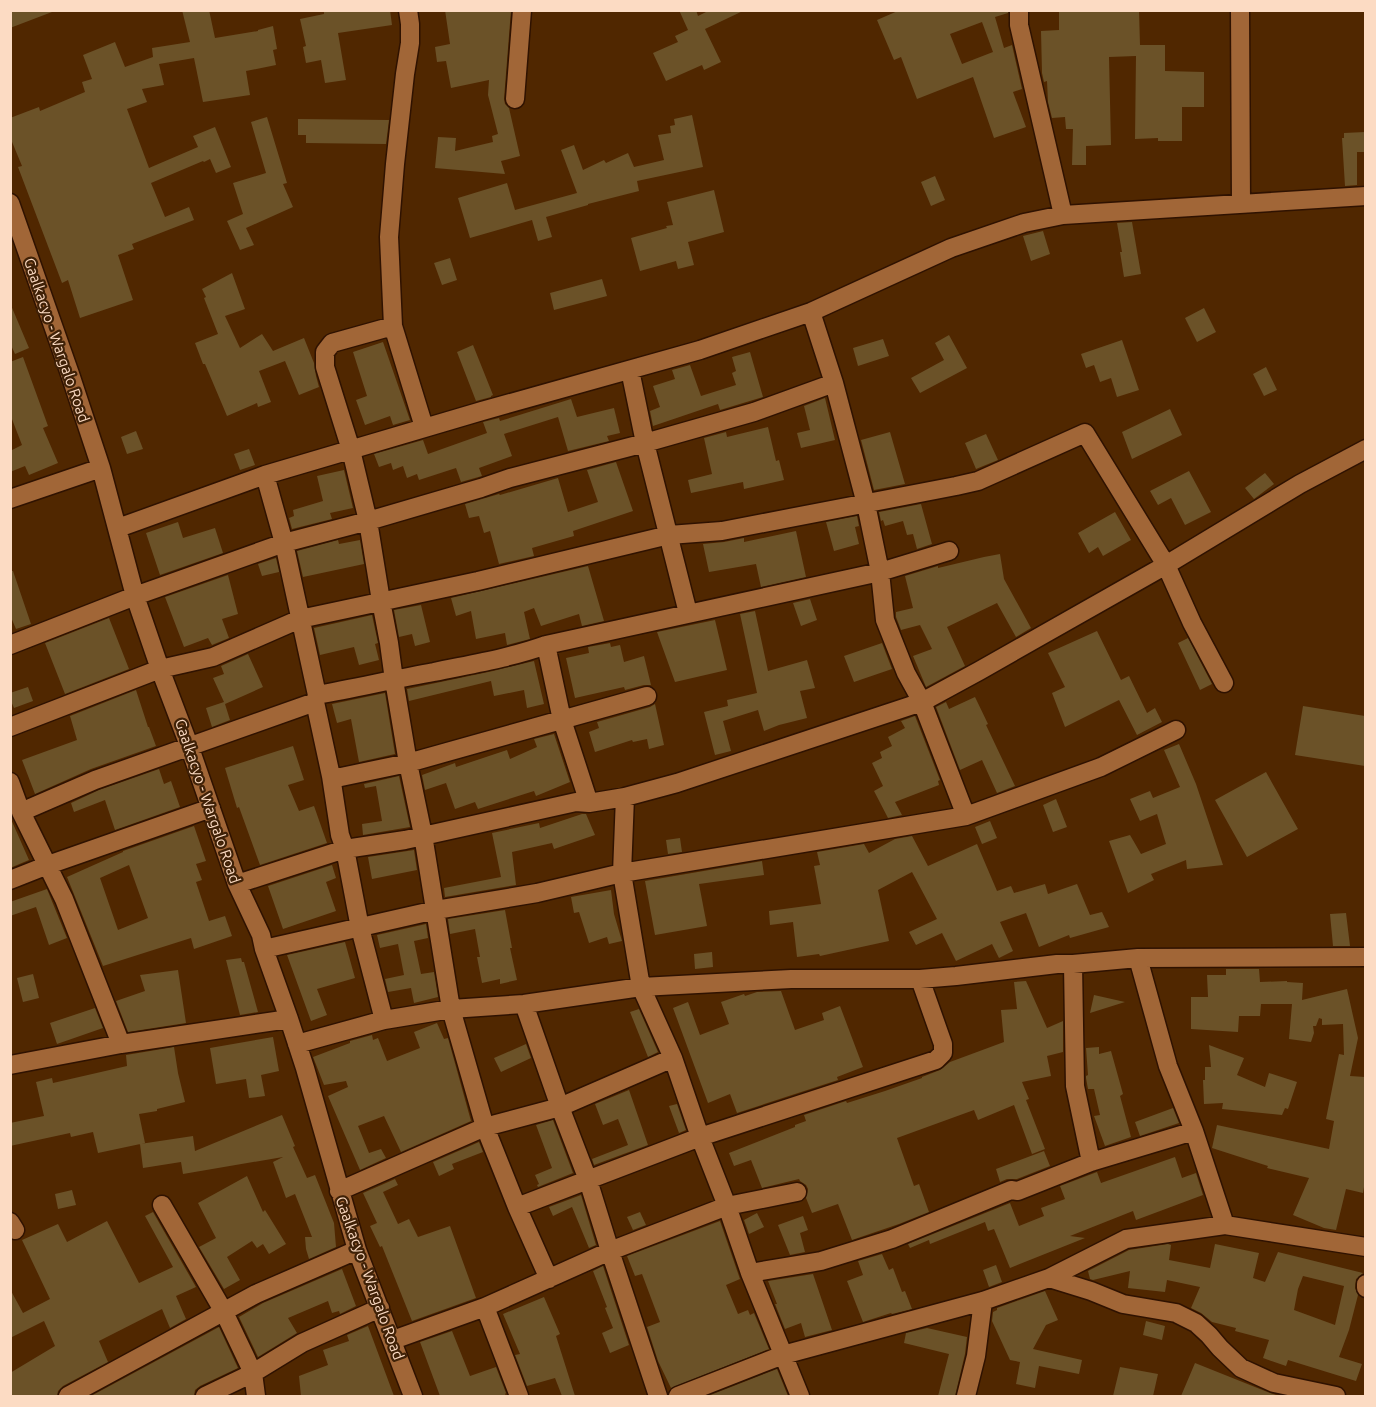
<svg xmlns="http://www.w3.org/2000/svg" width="1376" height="1407" viewBox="0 0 1376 1407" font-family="Ubuntu,sans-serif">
	<rect width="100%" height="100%" fill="#502700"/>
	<path fill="#6b5228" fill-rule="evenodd" d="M10,10H52V12L10,28Z
		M182,10H209L215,38L258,31V30L273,26L277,49L273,50L276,65L246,71L250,95L203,102L194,58L159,64L164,85L142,89L147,102L127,109L149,168L198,147L193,136L215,127L231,167L216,173L210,159L204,162L203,161L151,183L165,217L189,207L194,220L132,244L134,249L118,255L133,300L80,318L68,280L62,283L18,167L22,166L10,137V118L39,107L40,111L85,92L82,82L92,79L83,55L115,42L125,67L153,57L152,48L190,42Z
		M324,10H390L392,25L338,33L346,80L325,83L321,60L306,63L303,47L306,46L300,19L324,14Z
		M445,10H511L504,99L505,104L509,108L520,156L501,161L505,174L435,168L438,137L456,138L455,151L493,142L492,136L498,134L488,95L489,80L451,88L446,61L437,62L435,47L450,44Z
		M679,10H696L698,16L710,10H745L705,29L721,62L704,70L702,65L666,81L653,53L678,42L675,36L688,30Z
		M900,10H1008V13L995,17L1004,48L1012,45L1022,89L1013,92L1026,127L994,138L973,77L917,99L901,57L894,60L877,20ZM982,22L993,52L962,64L950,34Z
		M1059,10H1139L1140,45H1165V71L1204,72V107H1182V141H1158V138L1135,139L1136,56L1109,57L1111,145L1086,146V165H1072L1073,129H1066L1065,117L1052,118L1048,102L1047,81L1044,82L1042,73L1041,31L1059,30Z
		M692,115L703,167L637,181L639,191L588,204V205L546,217L552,237L538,241L532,220L470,238L458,198L507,183L515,210L577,193L561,150L574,145L583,170L604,160L606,163L628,153L634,167L664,160L658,135L671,133L670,126L675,125L674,119Z
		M267,117L287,183L283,184L293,207L246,228L254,245L240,250L227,221L243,214L233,183L266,173L251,122Z
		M298,119L389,120L386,144L306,143V135H298Z
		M1365,132V152H1357V185L1345,186L1342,138H1344V133Z
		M935,176L945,200L931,206L921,182Z
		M714,190L724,232L688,242L694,265L678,269L676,261L640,271L631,238L667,228L666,226L673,225L667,202Z
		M1132,222L1141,274L1124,277L1120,252H1122L1117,223Z
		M1043,231L1050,254L1031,261L1023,236Z
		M450,258L457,280L442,285L434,263Z
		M232,273L245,309L225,316L240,348L262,334L273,351L304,338L314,363L316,376L319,387L299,395L285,361L259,371L271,402L258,407L257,403L227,416L205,364H203L195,343L218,334L204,298L206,297L202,289Z
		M602,279L607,296L554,310L550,293Z
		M10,303L29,348L15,354L10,343Z
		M1204,308L1216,332L1197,342L1185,318Z
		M949,335L967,368L920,393L911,378L944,360L935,343Z
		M883,339L889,356L858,366L853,348Z
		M1122,340L1139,390L1117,397L1111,378L1100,382L1094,365L1086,368L1081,354Z
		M383,342L410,420L393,425L390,416L365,425L356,400L367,396L353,352Z
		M473,345L493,395L491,396V397L476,401L457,352Z
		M750,352L763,397L720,410L718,404L653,426L650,411L660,407L653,386L675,379L672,370L690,365L701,396L736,385L732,373L736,371L732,357Z
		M23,357L48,426L43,428L58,463L29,475L25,466L10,472V451L22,445L10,414V362Z
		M1266,367L1277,390L1264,396L1253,374Z
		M825,398L835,440L801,448L797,433L810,430L804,406Z
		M571,399L577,417L614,408L620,433L607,436L609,441L568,451L558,417L504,434L512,456L479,468L482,476L461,482L456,468L419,480L417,474L407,478L403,466L393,470L391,463L379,467L374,454L423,440L428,454L487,433L483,422L499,418L500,421Z
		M1170,409L1182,435L1132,459L1122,432Z
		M768,427L776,461L779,460L784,480L744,489L743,482L691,493L688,480L712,474L704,438L726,432L727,437Z
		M136,431L143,449L127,454L121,437Z
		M890,432L905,484L874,490L861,440Z
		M986,434L998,460L976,469L965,443Z
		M249,449L255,465L240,470L234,454Z
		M616,462L633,511L573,531L574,536L532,548L534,556L499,564L490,531L484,533L479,516L469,518L465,504L499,494L500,495L558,478L568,512L598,502L587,470Z
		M344,470L353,508L330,513L332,519L292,529L289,518L294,516L293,510L323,501L317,476Z
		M1189,471L1211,512L1185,525L1171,498L1158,505L1150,491Z
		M1265,473L1274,484L1254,499L1245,488Z
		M921,504L932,544L917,549L913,534L907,535L903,521L885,526L883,520L881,521L879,512Z
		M1115,512L1131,540L1103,556L1098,547L1089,553L1078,533Z
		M857,516L859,526L855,527L859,544L834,551L826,522Z
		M178,522L183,538L215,528L223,553L160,575L146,533Z
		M796,531L806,577L761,587L756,564L709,572L703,544L724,542L744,538V542Z
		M338,540L339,544L360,540L364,564L303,577L297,551Z
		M1000,554L1004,579L1031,628L1016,637L997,603L947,627L965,666L926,687L913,656L932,649L920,625L901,630L896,617V612L913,608L905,576L938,566V568L984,557Z
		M276,558L281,580L279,572L262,576L258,564Z
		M588,566L604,621L582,626L579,614L541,626L534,608L524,612L530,639L507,645L505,633L476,639L471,611L456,616L451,598Z
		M10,571H13L31,624L16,629L10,615Z
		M228,575L238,614L222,619L229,638L212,645L208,638L184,647L165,597Z
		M810,599L817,620L801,626L793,603Z
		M421,605L430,642L415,646L412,634L399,637L394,610Z
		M755,611L768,671L807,660L815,688L800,691L807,718L779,725L764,731L758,710L723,721L731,751L715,755L704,712L728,706L727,700L757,693L740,614Z
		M372,615L378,643L375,644L379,660L359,665L354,647L320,655L314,628Z
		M109,618L129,669L65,694L45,643Z
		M715,620L727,670L675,682L657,632Z
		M1097,631L1121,680L1129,676L1147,713L1155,708L1162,722L1137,735L1119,700L1065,727L1052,693L1065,687L1048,653Z
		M1188,638L1212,684L1200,690L1178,643Z
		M610,643L611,647L620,645L624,662L644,656L651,685H644L625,690L624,687L575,698L566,658L589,653L588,647Z
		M882,643L892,669L854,682L844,656Z
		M248,654L263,687L225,704L230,720L212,727L206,708L224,702L213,678L224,674L221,666Z
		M534,661L544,704L527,708L524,690L494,696L491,681L409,701L407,689L493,671Z
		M28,687L33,701L14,708L10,699V693Z
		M136,690L148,727H149L156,746L91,769L35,794L22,760L77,740L70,716Z
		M385,693L395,754L359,762L351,719L337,723L332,704Z
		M975,697L988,724L986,725L1015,786L997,793L982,760L960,770L936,707L946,702L949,709Z
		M655,704L664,745L649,749L647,739L633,742L632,740L595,752L589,732L599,728L597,722L650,707Z
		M1303,706L1365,716V766L1295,755Z
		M915,716L940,780L938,781L939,785L895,802L902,815L888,818L874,791L883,786L872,763L882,758L880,752L892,746L888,737L905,728L901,721Z
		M554,734L570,782L536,796L534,791L478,809L475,802L455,809L446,783L425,790L422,775L455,763L456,767L507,750L510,759L537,747L534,739Z
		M1179,744L1196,784L1223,865L1187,869L1186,860L1151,874L1154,880L1128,893L1109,841L1130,835L1141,854L1166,844L1157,814L1140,821L1130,799L1150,791L1153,798L1180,787L1164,750Z
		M293,746L304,780L288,785L299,811L314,806L327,843L260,865L239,807L237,808L225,768Z
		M159,769L164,784L171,781L180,807L115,830L105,800L74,812L71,803L99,790Z
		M1266,772L1298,829L1247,857L1215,800Z
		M399,776L410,827L363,835L362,824L382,821L376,786L365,788L364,784Z
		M1056,799L1067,827L1053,832L1043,805Z
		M582,814H586L595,835L554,849L552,843L512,852L516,885L445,897L444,888L501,877L492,833L539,823L540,828Z
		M10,817L29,860L10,868Z
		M990,821L997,838L982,844L975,827Z
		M194,826L206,861L196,864L202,880L196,882L209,921L225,916L232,936L194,949L191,938L103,966L67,877L123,852V851ZM129,865L148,918L118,930L100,878Z
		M912,836L928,866L977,844L997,891L1011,886L1014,893L1045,884L1048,894L1077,884L1090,915L1102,912L1109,927L1070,938L1069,935L1039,947L1026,913L1000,922L1013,951L999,958L992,944L956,961L942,933L916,945L909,932L937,919L912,872L878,890L889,941L820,956L819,954L797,957L793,922L770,925L769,911L821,904L814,866L820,865L817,852L864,844L869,853L895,839Z
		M680,838L682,852L668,854L666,840Z
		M414,850L417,870L372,879L368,857Z
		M762,861L764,875L699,884L707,926L655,935L645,881Z
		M332,865L336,878L326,882L336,911L283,929L268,886Z
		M47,889L67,938L49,945L36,907L10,916V902Z
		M611,890L614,914L622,941L609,944L607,937L589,943L579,912L574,913L571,897Z
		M505,910L512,948H510L517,980L500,984V979L482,983L477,957H480L475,929L450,934L448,919Z
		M1346,913L1350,946H1333L1330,914Z
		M426,924L428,938L414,941L421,974L434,972L438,997L414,1003L411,988L388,992L385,979L404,975L398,944L380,948L377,935Z
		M345,942L355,978L317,989L327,1015L311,1021L287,955Z
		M712,952L713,967L695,969L694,954Z
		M241,958L242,962H244L258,1012L240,1015L226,960Z
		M1226,969H1259L1260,982L1287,981V982L1303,983L1302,1000L1347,989L1358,1038L1350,1076L1365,1077L1364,1092H1365V1181L1363,1193L1346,1189L1336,1230L1324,1228L1293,1215L1309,1178L1267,1168L1268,1166L1212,1148L1217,1125L1329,1149L1334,1121L1326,1119L1339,1054L1344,1055L1343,1024L1322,1025V1019L1319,1018L1316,1026H1313L1314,1033L1311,1042L1289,1039L1292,1004H1261L1260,1016H1239L1238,1032L1191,1029V997H1208L1207,975H1226Z
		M178,970L186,1023L128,1032L116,1001L145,991L140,975Z
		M33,974L39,998L23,1002L17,978Z
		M1026,981L1047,1028L1063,1021V1052L1047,1056L1051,1076L1022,1082L1029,1099L1026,1100L1045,1149L1032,1154L1014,1105L978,1120L974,1110L897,1138L914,1186L919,1184L929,1212L899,1224L852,1240L838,1204L812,1213L806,1198L808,1189L806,1185L800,1181L799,1179L762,1188L751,1160L734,1166L729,1153L795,1127V1125L806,1121L804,1115L846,1101L847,1103L885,1091L922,1078V1077L940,1070L950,1062L1004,1042L1001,1010L1017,1009L1014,982Z
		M781,991L795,1030L824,1020L822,1013L840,1006L863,1067L837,1077L838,1080L737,1113L730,1094L708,1103L673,1008L688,1002L700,1035L729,1024L721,1002L744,994L745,996L757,992Z
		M1094,995L1125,1002L1090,1013Z
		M95,1008L103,1028L57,1044L50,1023Z
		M639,1009L658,1052L648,1057L630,1012Z
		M437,1023L444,1039L448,1038L471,1121L401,1152L384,1116L358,1126L369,1153L381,1149L386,1158L360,1170L328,1096L348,1087L346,1081L324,1085L313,1057L350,1043V1041L372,1035L373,1040L378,1038L387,1061L420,1048L414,1032Z
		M273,1037L279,1071L261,1075L265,1096L249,1098L246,1079L216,1084L210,1048Z
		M526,1044L531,1058L501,1072L494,1058Z
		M1209,1045L1244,1058L1237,1075L1265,1087L1269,1073L1297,1082L1288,1109L1285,1108L1282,1115L1222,1109L1223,1103L1204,1104L1203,1080H1205V1067H1211Z
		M174,1047L178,1073L185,1102L157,1109V1111L139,1114L145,1143L98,1153L93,1132L71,1137L70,1133L10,1146V1123L44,1116L36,1082L52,1078L53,1083L127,1066L126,1055Z
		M1099,1047V1054L1111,1051L1123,1094L1120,1096L1131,1137L1105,1146L1094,1116L1100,1115L1094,1089H1088L1086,1078V1076L1088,1075L1086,1048Z
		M629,1090L648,1145L594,1165L592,1159L628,1145L618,1119L603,1125L595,1104Z
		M677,1104L686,1130L679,1133L669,1106Z
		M1173,1108L1179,1123L1140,1136L1135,1122Z
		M282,1115L295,1146L293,1147L307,1178L315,1175L334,1223L336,1247L309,1259L306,1249L305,1237H312L295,1194L286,1198L273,1162L283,1157L183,1174L181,1162L143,1168L140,1144L193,1136L195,1151Z
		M553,1120L573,1173L538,1187L537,1185L539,1184L535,1175L552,1168L536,1125Z
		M479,1142L483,1152L452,1164L454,1169L439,1176L433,1162Z
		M1044,1151L1050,1166L1017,1179H1007L1000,1182L996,1169Z
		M1175,1157L1182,1178L1196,1173L1203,1195L1136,1220L1133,1211L1070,1236L1085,1238L1010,1268L994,1229L988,1231L985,1222L930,1244L929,1240L910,1248L908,1244L1010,1203L1019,1226L1044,1216L1041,1208L1065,1199L1060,1186L1097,1172L1101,1183Z
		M247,1176L263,1212L265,1210L286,1244L269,1254L263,1244L257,1248L252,1241L227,1257L240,1280L224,1289L199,1247L216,1238L198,1203Z
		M395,1179L398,1185L383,1192L398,1224L409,1219L418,1237L450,1226L476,1298L412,1321L382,1246L380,1247L370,1226L377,1223L363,1193Z
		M72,1190L76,1205L58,1209L55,1194Z
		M581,1195L596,1245L589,1248L572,1207L553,1216L549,1207Z
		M153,1212L196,1287L176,1296L186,1319L170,1328L162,1309L99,1341L108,1362L63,1386L58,1391L57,1396H10V1373L55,1346L44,1321L10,1338V1289L23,1313L50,1299L22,1240L58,1224L67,1242L107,1221L139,1283L173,1267L145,1216Z
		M640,1212L646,1225L633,1230L627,1217Z
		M757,1213L764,1227L749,1234L744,1220Z
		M803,1216L808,1230L800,1233L805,1252L790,1255L778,1225Z
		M720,1221L740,1279L726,1285L738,1314L748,1310L750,1315L754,1313L769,1349L671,1388L658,1361L647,1327L660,1322L642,1274L635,1276L627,1256Z
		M1168,1244L1171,1245L1169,1260L1210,1268L1215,1244L1259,1253L1253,1278L1265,1282L1278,1252L1363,1273L1356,1279L1355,1288L1358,1295L1349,1330L1339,1357L1362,1364L1356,1381L1288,1360L1286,1366L1263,1358L1269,1340L1235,1331L1236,1328L1212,1322L1201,1313L1191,1308L1200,1287L1167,1280L1165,1292L1128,1288L1130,1271L1093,1280L1090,1279L1088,1271L1129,1250ZM1303,1276L1344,1286L1335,1325L1294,1310L1298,1289Z
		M882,1254L889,1270L893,1268L902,1292L905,1291L912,1309L892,1314L891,1313L863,1322L847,1281L863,1275L858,1261Z
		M996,1265L1002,1282L989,1287L983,1270Z
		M603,1266L629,1345L610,1353L602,1333L613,1328L605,1308L607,1307L593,1271Z
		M342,1269L356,1306L340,1314L339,1311L332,1313L328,1301L288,1318L297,1333L258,1357L239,1317L263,1303Z
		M813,1274L832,1330L805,1337L801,1323L785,1329L775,1304H777L768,1281Z
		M1045,1291L1058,1320L1046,1325L1033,1349L1082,1360L1079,1374L1039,1366L1035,1388L1016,1384L1020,1362L1010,1360L992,1321L993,1312L997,1310V1308Z
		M544,1297L560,1334L556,1336L575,1396H562L555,1378L527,1386L515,1355L520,1354L503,1314Z
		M1146,1321L1165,1326L1162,1340L1143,1335Z
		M368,1326L394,1396H301L299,1376L328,1365L323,1350L349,1341L347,1335Z
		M219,1327L238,1368L200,1386L195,1390L194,1396H91Z
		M927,1328L967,1337L965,1354L955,1396H938L949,1354L904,1343L906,1333Z
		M452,1331L470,1376L496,1367L506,1393L505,1394L506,1396H440L420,1342Z
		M1195,1363L1270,1393L1279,1396H1181Z
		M1120,1367L1158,1374L1153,1396H1113Z
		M777,1369L788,1396H708Z"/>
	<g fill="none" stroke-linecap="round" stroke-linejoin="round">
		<defs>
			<path id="minor" d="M408,10L410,24V43L405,74L395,164L389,237L393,326L424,427
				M1019,10V25L1063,215
				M1240,10L1241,204
				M515,99L522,10
				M10,203L70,374L101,468L135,596L160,669L190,748L237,884L261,935L264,949L289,1019L305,1068L357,1250L413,1396
				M811,312L834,383L866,504L880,572L885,620L906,673L922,702L966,816
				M393,326L332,343L325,352V367L351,450L368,521L381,601L389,643L394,680L408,763L423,835L451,1009L485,1127L517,1207L549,1279
				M630,370L645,443L688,613
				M265,475L284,543L368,521L481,488L510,478L645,443L754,412L834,383
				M10,499L101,468
				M118,528L265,475L482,411L700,350L811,312L951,248L1024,223L1063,215L1366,196
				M10,645L135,596L284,543L317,695
				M546,645L562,720L589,803L625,797
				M315,702L331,776L340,835L345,849L360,928L384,1020
				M10,727L160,669L213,657L300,619L478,581L669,535L722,531L956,486L978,481L1085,433L1166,565L1192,623L1224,683
				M331,776L341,777L408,763L647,696
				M10,782L21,812L64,899L121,1044
				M21,812L95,780L315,702L317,695C356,688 395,679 434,672C472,664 510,658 546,645L880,572L949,551
				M10,880L48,865L211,808
				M237,884L345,849L405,840L576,802L589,803
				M264,949L436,910L537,893L622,873L966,816L1101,767L1176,730
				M1138,958L1168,1066L1194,1131L1225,1225
				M1073,964L1075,1086L1091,1162
				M524,1004L560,1107L588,1180L610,1251L658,1396
				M297,1044L384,1020L451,1009L524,1004L641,987L791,979H920L956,976L1057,964H1073L1138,958L1366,957
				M10,1065L121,1044L289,1019
				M339,1191L485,1127L560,1107L673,1058
				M162,1205L224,1312L253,1373L256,1396
				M517,1207L700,1137L936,1060L943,1053V1044L920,979
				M10,1222L15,1230
				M750,1273L821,1261L892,1239L1011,1190L1018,1191L1091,1162L1194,1131
				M1049,1278L1091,1291L1123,1304L1176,1313L1196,1323L1209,1335L1220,1348L1241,1368L1274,1383L1336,1396
				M1366,1284V1288
				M485,1307L519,1396
				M393,1340L485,1307L610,1251L727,1206L797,1192
				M68,1396L256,1294L357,1250
				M205,1396L253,1373L302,1343L380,1308
				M678,1396L783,1355L983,1301L1049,1278L1126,1239L1225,1225L1366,1247
				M800,1396L750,1273L727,1206L700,1137L673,1058L641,987L622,873L625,797L677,783L922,702L979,671L1166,565L1300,484L1366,449
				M966,1396L976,1356L983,1301"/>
		</defs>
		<use href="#minor" stroke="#2f1200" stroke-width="21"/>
		<use href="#minor" stroke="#a16637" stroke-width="18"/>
	</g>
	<g text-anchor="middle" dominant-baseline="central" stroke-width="4.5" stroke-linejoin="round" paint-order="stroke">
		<g font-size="15" fill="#fcdbc3" stroke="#3f2107">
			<text transform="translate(57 340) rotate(71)">Gaalkacyo - Wargalo Road</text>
			<text transform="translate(208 801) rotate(71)">Gaalkacyo - Wargalo Road</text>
			<text transform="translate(370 1278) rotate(70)">Gaalkacyo - Wargalo Road</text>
		</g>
	</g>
	<rect width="1376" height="1407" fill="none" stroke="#fcdbc3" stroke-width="24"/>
</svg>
